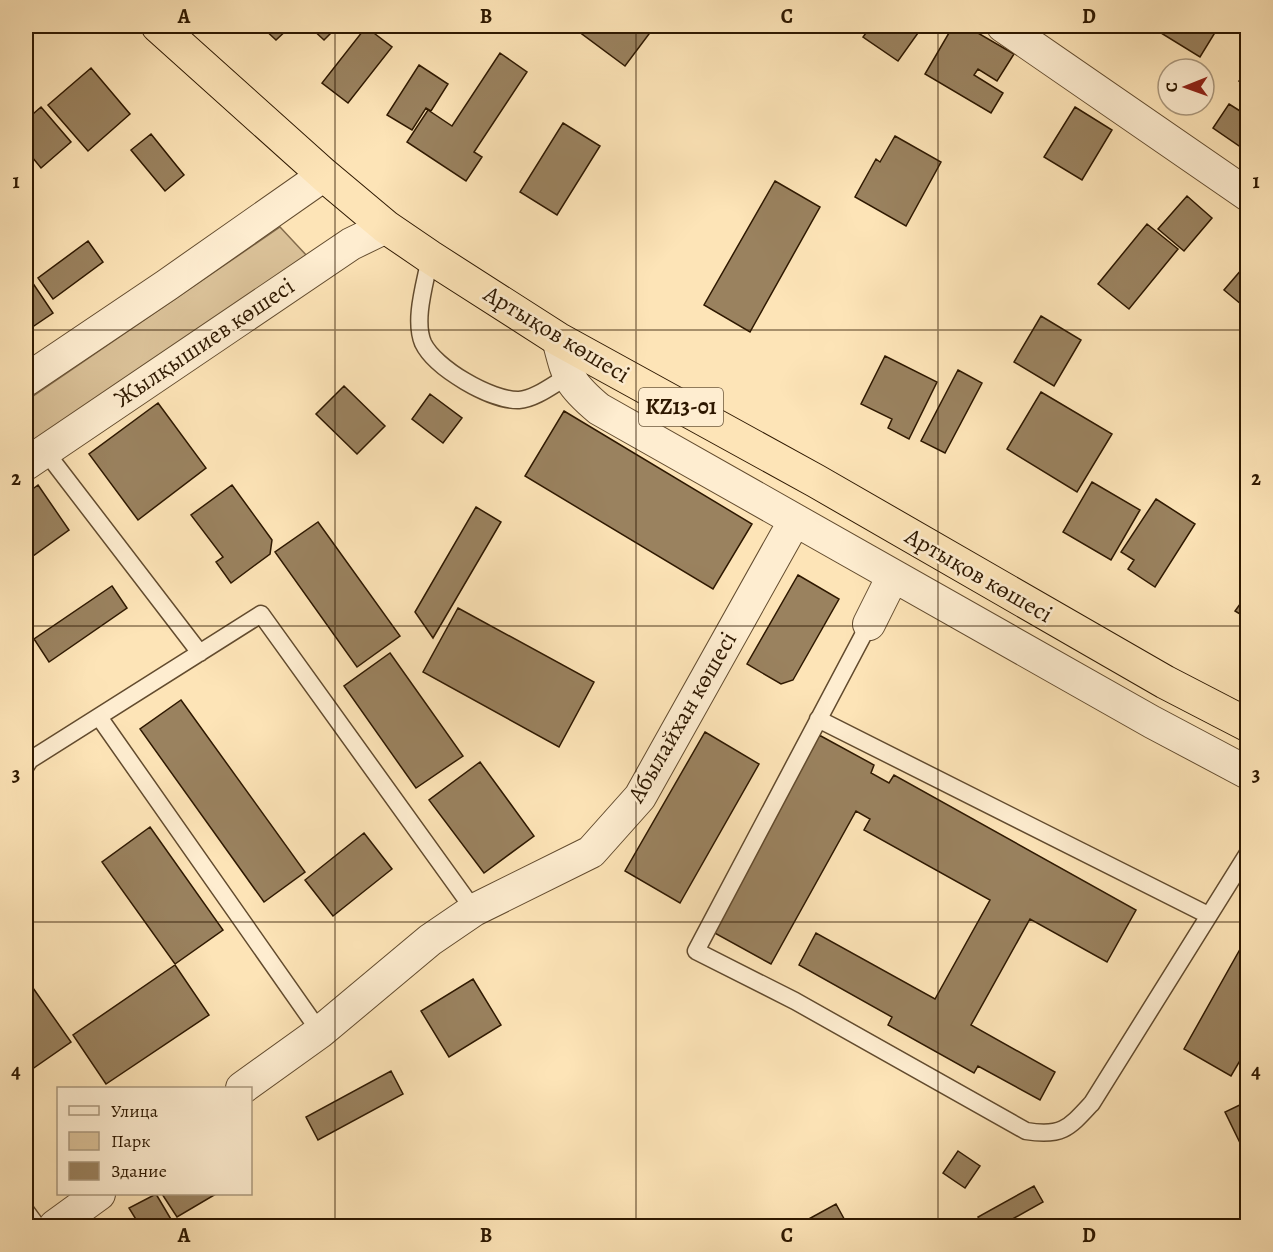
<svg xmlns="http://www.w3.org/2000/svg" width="1273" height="1252" viewBox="0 0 1273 1252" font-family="Alegreya,serif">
	<rect width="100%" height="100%" fill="#fde4b7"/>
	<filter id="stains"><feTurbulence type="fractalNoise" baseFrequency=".00333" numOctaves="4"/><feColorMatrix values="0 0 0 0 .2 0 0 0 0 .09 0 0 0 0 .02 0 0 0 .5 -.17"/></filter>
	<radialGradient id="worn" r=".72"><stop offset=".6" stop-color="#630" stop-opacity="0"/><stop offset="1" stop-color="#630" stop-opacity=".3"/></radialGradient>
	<path fill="#dac198" stroke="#846c4c" stroke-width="1.5" d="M280,227L308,257L26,451V401Z"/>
	<path fill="#9a825f" stroke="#2e1800" stroke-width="1.5" d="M261,26H291L276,40Z
		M309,26H338L324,40Z
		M582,26H655L625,66L578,31Z
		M871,26H923L898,61L863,37Z
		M953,26H966L1014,54L997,81L978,69L974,75L1003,93L991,113L925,74Z
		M1166,26H1219L1200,57L1161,33Z
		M366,27L392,47L348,103L322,83Z
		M500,53L527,72L474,152L482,157L466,181L407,142L428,110L452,126Z
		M419,65L448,84L431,111L426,108L412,130L387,115Z
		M91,68L130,114L88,151L48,105Z
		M1248,70V87L1239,81Z
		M1229,104L1248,116V152L1213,128Z
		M41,107L71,142L41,168L28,152L26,154V120Z
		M1075,107L1112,130L1082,180L1044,157Z
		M563,123L600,146L557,215L520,192Z
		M151,134L184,175L165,191L131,150Z
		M895,136L941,162L906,226L855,197L876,159L880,162Z
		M775,181L820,207L750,332L704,305Z
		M1187,196L1212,218L1184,251L1158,229Z
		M1147,224L1178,249L1129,309L1098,284Z
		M88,241L103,262L53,299L38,278Z
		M1248,262V310L1224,290Z
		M26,273L53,313L28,330L26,326Z
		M1041,316L1081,340L1054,386L1014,362Z
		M885,356L937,382L909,439L888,428L892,419L861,404Z
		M958,370L982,383L945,453L921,441Z
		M344,386L385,426L357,454L316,414Z
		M1041,392L1112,434L1077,492L1007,449Z
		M430,394L462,418L443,443L412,419Z
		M158,403L206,468L138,520L89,454Z
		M564,411L752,524L713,589L525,476Z
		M1092,482L1140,510L1111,560L1063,532Z
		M38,485L69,530L26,561V494Z
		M232,485L272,540L270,554L231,583L216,562L223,557L191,515Z
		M1156,499L1195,524L1155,587L1128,569L1134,560L1121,552Z
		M476,507L501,522L433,638L415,612Z
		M318,522L400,636L357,667L275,552Z
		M798,575L839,599L793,680L781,684L747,664Z
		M112,586L127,608L49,662L34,639Z
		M1248,593V619L1235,611Z
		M458,608L594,682L559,747L423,672Z
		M390,653L463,756L416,788L344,686Z
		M181,700L305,872L264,902L140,729Z
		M705,732L759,764L680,903L625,871Z
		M819,735L874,765L871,773L889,783L894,775L1136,910L1107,962L1030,919L971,1025L1055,1072L1040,1100L978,1066L974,1073L888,1025L892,1017L799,965L816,933L935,999L990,900L864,830L870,819L856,811L771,964L711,931Z
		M480,762L534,836L484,873L429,800Z
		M150,827L223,930L175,964L102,862Z
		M364,833L392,869L333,916L305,880Z
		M1248,935V1047L1231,1076L1184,1049Z
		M175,965L209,1015L106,1084L73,1035Z
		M26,978L71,1042L28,1072L26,1069Z
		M473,979L501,1025L449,1057L421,1011Z
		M391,1071L403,1094L318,1140L306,1117Z
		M1248,1101V1146L1243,1149L1225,1112Z
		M958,1151L980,1166L965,1188L943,1173Z
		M1034,1186L1043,1202L1000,1226H984L978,1217Z
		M156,1194L175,1226H140L129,1208Z
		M162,1194H216L177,1217Z
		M836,1204L848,1226H796Z"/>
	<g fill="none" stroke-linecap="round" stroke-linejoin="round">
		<defs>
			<path id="service" d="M430,257C426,281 413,319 423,343C435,368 491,401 519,400C535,399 554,384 568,376
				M45,451L200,653
				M869,624L696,951L795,1001L1026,1131C1062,1137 1069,1128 1092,1103L1248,853
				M99,717L320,1032
				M818,719L1208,915
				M26,766L30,760L261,614L474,910
				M26,1211L37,1226"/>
			<path id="minor" d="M1003,26L1248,195
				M558,339C568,377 568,383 599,409L1152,722L1248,773
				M26,380L167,285L324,175
				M26,464L351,244L386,227
				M869,624L893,576
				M242,1088L320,1032L430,940L474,910L591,852L640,797L795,520
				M55,1226L99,1194"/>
			<path id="trunk" d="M158,26L324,175L386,227L430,257L558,339L816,481L1165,682L1248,725"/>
		</defs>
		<use href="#service" stroke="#624b2e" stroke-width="19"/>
		<use href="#minor" stroke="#624b2e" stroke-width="34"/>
		<use href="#trunk" stroke="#2e1800" stroke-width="35"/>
		<use href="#service" stroke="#feedd0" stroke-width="16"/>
		<use href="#minor" stroke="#feedd0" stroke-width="32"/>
		<use href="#trunk" stroke="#fde4b7" stroke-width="33"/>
	</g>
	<path fill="none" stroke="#2e1800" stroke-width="1.5" stroke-opacity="0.55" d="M335,26V1226M636,26V1226M938,26V1226M26,330H1248M26,626H1248M26,922H1248"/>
	<g text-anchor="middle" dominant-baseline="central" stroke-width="5" stroke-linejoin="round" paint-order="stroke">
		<rect fill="#feedd0" stroke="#6c583e" stroke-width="1.5" x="639" y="388" width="84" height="38" rx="4.5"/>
		<g font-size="22" font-weight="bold" fill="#2e1800">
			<text x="681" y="407">KZ13-01</text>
		</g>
		<g font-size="24" fill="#2e1800" stroke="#feedd0">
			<text transform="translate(557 334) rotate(31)">Артықов көшесі</text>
			<text transform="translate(204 342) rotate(-34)">Жылқышиев көшесі</text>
			<text transform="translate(979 575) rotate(30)">Артықов көшесі</text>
			<text transform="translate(682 717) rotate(-60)">Абылайхан көшесі</text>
		</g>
	</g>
	<rect width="1273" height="1252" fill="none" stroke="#fde4b7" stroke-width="66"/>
	<rect x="57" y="1087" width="195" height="108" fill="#feedd0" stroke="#ab987d" stroke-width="1.5"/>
	<rect x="69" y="1106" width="30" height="9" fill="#feedd0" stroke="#ab987d" stroke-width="1.5"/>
	<text x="111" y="1117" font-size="18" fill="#2e1800">Улица</text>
	<rect x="69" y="1132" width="30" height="18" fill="#dac198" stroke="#ab987d" stroke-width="1.5"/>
	<text x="111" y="1147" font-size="18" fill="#2e1800">Парк</text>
	<rect x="69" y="1162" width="30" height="18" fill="#9a825f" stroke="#ab987d" stroke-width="1.5"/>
	<text x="111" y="1177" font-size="18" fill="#2e1800">Здание</text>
	<g transform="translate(1186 87) rotate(269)"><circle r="28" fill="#feedd0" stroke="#ab987d" stroke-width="1.5"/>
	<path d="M0-4.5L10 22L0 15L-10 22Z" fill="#8f2418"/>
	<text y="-9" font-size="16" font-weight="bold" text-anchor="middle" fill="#2e1800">С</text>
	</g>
	<rect x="33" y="33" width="1207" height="1186" fill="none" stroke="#2e1800" stroke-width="2"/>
	<g font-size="20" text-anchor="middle" font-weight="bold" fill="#2e1800">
		<text x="184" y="23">A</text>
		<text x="486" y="23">B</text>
		<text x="787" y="23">C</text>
		<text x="1089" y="23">D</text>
		<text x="16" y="188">1</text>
		<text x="1256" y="188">1</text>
		<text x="16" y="485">2</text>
		<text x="1256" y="485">2</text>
		<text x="16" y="781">3</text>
		<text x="1256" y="781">3</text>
		<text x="16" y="1078">4</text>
		<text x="1256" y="1078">4</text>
		<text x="184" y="1242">A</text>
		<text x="486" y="1242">B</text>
		<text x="787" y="1242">C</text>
		<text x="1089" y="1242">D</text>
	</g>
	<rect width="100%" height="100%" filter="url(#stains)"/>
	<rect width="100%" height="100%" fill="url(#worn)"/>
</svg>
